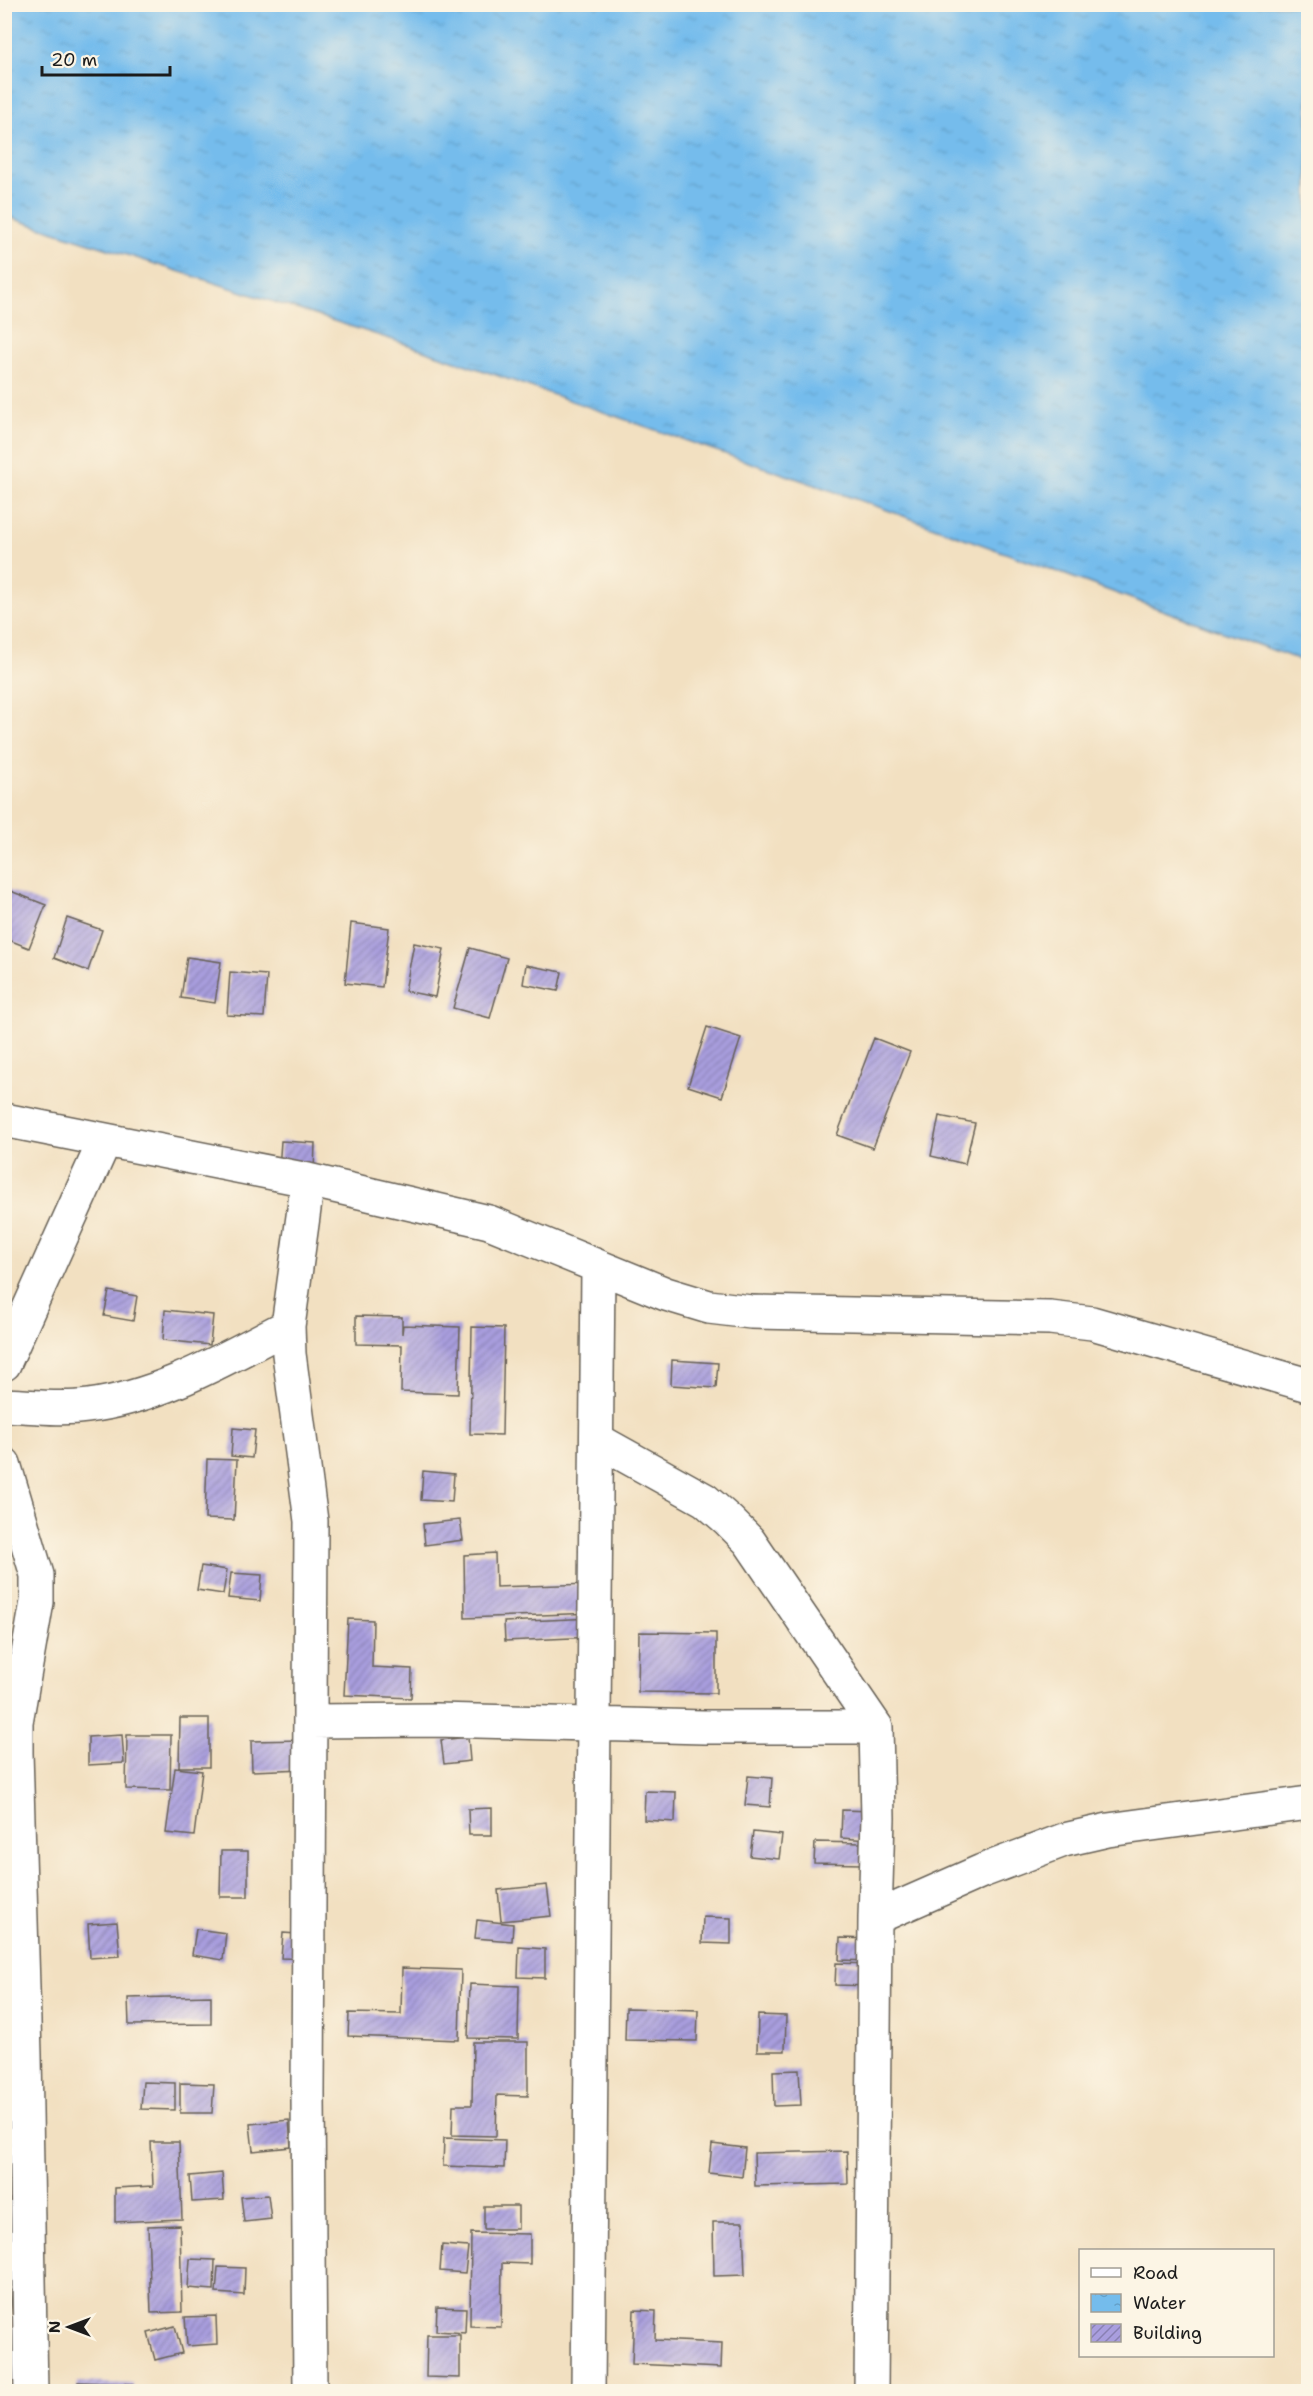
<svg xmlns="http://www.w3.org/2000/svg" width="1313" height="2396" viewBox="0 0 1313 2396" font-family="'Shantell Sans',sans-serif">
	<defs>
		<pattern id="water-ripples" width="26" height="14" patternUnits="userSpaceOnUse" patternTransform="scale(1.5)"><rect width="26" height="14" fill="#74bcec"/><path d="M2 4q2-2 4 0t4 0M15 11q2-2 4 0t4 0" fill="none" stroke="#64a1ca"/></pattern>
		<pattern id="building-hatch" width="6" height="6" patternUnits="userSpaceOnUse" patternTransform="scale(1.5)"><rect width="6" height="6" fill="#a99ede"/><path d="M-1 1l2-2M0 6l6-6M5 7l2-2" fill="none" stroke="#8980b3"/></pattern>
	</defs>
	<rect width="100%" height="100%" fill="#fcf5e5"/>
	<filter id="ink" filterUnits="userSpaceOnUse"><feTurbulence type="fractalNoise" baseFrequency=".0167" numOctaves="2"/><feDisplacementMap in="SourceGraphic" scale="12" xChannelSelector="R" yChannelSelector="G"/><feConvolveMatrix kernelMatrix="1 2 1 2 8 2 1 2 1" color-interpolation-filters="sRGB"/></filter>
	<filter id="wash" filterUnits="userSpaceOnUse"><feTurbulence type="fractalNoise" baseFrequency=".008" numOctaves="4" result="noise"/><feDisplacementMap in="SourceGraphic" scale="24" xChannelSelector="R" yChannelSelector="G"/><feGaussianBlur stdDeviation="1.35" result="paint"/><feColorMatrix in="noise" values="0 0 0 0 0 0 0 0 0 0 0 0 0 0 0 0 0 1.4 0 .05"/><feComposite in="paint" operator="in"/></filter>
	<g filter="url(#wash)">
		<rect width="100%" height="100%" fill="#f2e0c1"/>
		<path fill="url(#water-ripples)" stroke="#486c84" stroke-width="1.5" d="M5,4L1308,5V663L879,507L409,345L5,216Z"/>
		<g id="blocks">
			<path fill="url(#building-hatch)" d="M8,890L46,905L29,948L4,938V898Z
				M67,918L102,930L88,971L54,958Z
				M351,923L389,928L382,987L345,983Z
				M414,943L444,949L435,997L405,991Z
				M470,948L507,958L490,1018L453,1008Z
				M187,957L221,962L215,1003L181,998Z
				M526,965L562,972L558,991L523,984Z
				M230,972L267,975L264,1017L227,1015Z
				M707,1027L741,1038L722,1097L688,1086Z
				M874,1038L910,1052L873,1148L837,1135Z
				M939,1116L975,1123L965,1164L931,1156Z
				M281,1141L315,1143L314,1171L279,1169Z
				M109,1291L137,1296L133,1321L104,1316Z
				M165,1310L213,1315L210,1345L163,1340Z
				M356,1316L402,1317V1334L403,1325L460,1327L458,1394L401,1392L402,1345L356,1344Z
				M472,1327L504,1328L502,1435L470,1434Z
				M672,1360L718,1363L716,1388L671,1385Z
				M233,1428L255,1430L252,1458L231,1456Z
				M207,1459L237,1460L234,1520L205,1519Z
				M423,1471L454,1474L452,1502L421,1500Z
				M460,1520L463,1540L425,1545L423,1524Z
				M495,1553L496,1587L593,1584L594,1613L465,1618L464,1555Z
				M201,1566L227,1570L223,1594L197,1590Z
				M231,1573L262,1575L260,1601L228,1598Z
				M593,1618L594,1637L505,1641L504,1622Z
				M348,1619L373,1620L372,1667L412,1669L411,1698L344,1695Z
				M639,1632L716,1633V1693L638,1692Z
				M4,1650L17,1654L5,1688H4Z
				M180,1718H209V1767H179Z
				M122,1735L124,1763L88,1765V1737Z
				M127,1735H171L170,1790L126,1789Z
				M468,1737L470,1761L444,1764L441,1740Z
				M304,1740L305,1769L252,1771L251,1741Z
				M175,1768L202,1771L194,1836L166,1833Z
				M748,1776L772,1778L770,1807L745,1805Z
				M645,1791L676,1792L675,1822L644,1820Z
				M492,1808V1835H469L468,1809Z
				M842,1810L871,1811L869,1840L841,1838Z
				M753,1832L782,1835L779,1859L750,1856Z
				M815,1842L862,1843V1864L814,1863Z
				M221,1851H248V1897H220Z
				M547,1885L551,1916L501,1921L498,1890Z
				M703,1917L731,1918V1944L702,1943Z
				M477,1920L513,1924L512,1941L475,1938Z
				M117,1922L120,1956L90,1958L88,1924Z
				M196,1929L226,1933L223,1960L192,1955Z
				M283,1933L311,1935L310,1959L281,1958Z
				M840,1938L871,1939L870,1961L839,1960Z
				M519,1947L545,1949V1978L518,1977Z
				M836,1963L873,1964L872,1986L835,1985Z
				M402,1968L461,1970L459,2040L348,2036L349,2013L401,2014Z
				M470,1984L519,1986L518,2039L468,2038Z
				M211,1996V2024L129,2025L128,1998Z
				M626,2008L698,2010L697,2041L625,2040Z
				M758,2015L786,2016L785,2051H757Z
				M473,2042H528V2096L497,2095L496,2136L452,2135L453,2105H472Z
				M799,2070L801,2105L774,2106L773,2071Z
				M143,2082L175,2083V2110L141,2109Z
				M180,2083L214,2084L212,2113H180Z
				M289,2120L291,2147L253,2151L250,2124Z
				M444,2138L505,2140L504,2168L443,2166Z
				M151,2142H179L182,2219L115,2222V2188L153,2186Z
				M712,2144L745,2148L742,2177L709,2173Z
				M847,2151L848,2184L755,2186L754,2153Z
				M222,2173L224,2200L192,2202L190,2176Z
				M268,2195L271,2219L244,2222L241,2197Z
				M484,2206H518V2229H484Z
				M713,2222H743L745,2275L714,2276Z
				M180,2225L182,2312L151,2313L148,2226Z
				M471,2233L530,2234V2264L502,2263L501,2327L470,2326Z
				M442,2245L468,2247L465,2273L440,2271Z
				M190,2259L215,2260L214,2290L188,2288Z
				M218,2267L245,2268L244,2295L216,2293Z
				M4,2289L12,2290L10,2314L4,2313Z
				M437,2307L466,2308L465,2333L436,2331Z
				M634,2310L656,2311L655,2340L722,2343L721,2368L632,2364Z
				M216,2316L217,2344L187,2346L185,2317Z
				M175,2326L182,2353L155,2360L148,2333Z
				M427,2335H460V2378L426,2377Z
				M78,2382L133,2384V2392H77Z"/>
		</g>
	</g>
	<g filter="url(#ink)">
		<use href="#blocks" fill-opacity="0" stroke="#676156" stroke-width="1.5"/>
		<g fill="none" stroke-linecap="round" stroke-linejoin="round">
			<defs>
				<path id="street" d="M4,1120L308,1180L489,1222L666,1294L709,1307L751,1312L1050,1318L1092,1323L1308,1385
					M308,1180L288,1326L289,1354L311,1521L308,2093L310,2392
					M4,1364L105,1140
					M4,1405C31,1406 61,1410 88,1406C160,1397 224,1359 288,1326
					M597,1440L705,1500L728,1520L749,1541L876,1727L878,1818L875,1918L871,2392
					M4,1464L37,1575V1602L16,1722V1753L25,2055L31,2392
					M311,1721L436,1720L704,1727H876
					M875,1918L982,1871L1064,1840L1108,1830L1308,1803
					M588,2392L598,1267"/>
			</defs>
			<use href="#street" stroke="#676156" stroke-width="36"/>
			<use href="#street" stroke="#fff" stroke-width="33"/>
		</g>
	</g>
	<rect width="1313" height="2396" fill="none" stroke="#fcf5e5" stroke-width="24"/>
	<rect x="1079" y="2249" width="195" height="108" fill="#fcf5e5" stroke="#a29e95" stroke-width="1.5"/>
	<rect x="1091" y="2268" width="30" height="9" fill="#ffffff" stroke="#a29e95" stroke-width="1.5"/>
	<text x="1133" y="2279" font-size="18" fill="#1c1c1c">Road</text>
	<rect x="1091" y="2294" width="30" height="18" fill="url(#water-ripples)" stroke="#a29e95" stroke-width="1.5"/>
	<text x="1133" y="2309" font-size="18" fill="#1c1c1c">Water</text>
	<rect x="1091" y="2324" width="30" height="18" fill="url(#building-hatch)" stroke="#a29e95" stroke-width="1.5"/>
	<text x="1133" y="2339" font-size="18" fill="#1c1c1c">Building</text>
	<g transform="translate(69 2327) rotate(270)" stroke="#fcf5e5" stroke-width="4.5" paint-order="stroke">
	<path d="M0-4.5L10 22L0 15L-10 22Z" fill="#1c1c1c"/>
	<text y="-9" font-size="16" font-weight="bold" text-anchor="middle" fill="#1c1c1c">N</text>
	</g>
	<path d="M42 66v9h128v-9" fill="none" stroke="#1c1c1c" stroke-width="3"/>
	<text x="51" y="66" font-size="18" fill="#1c1c1c" stroke="#fcf5e5" stroke-width="4.5" paint-order="stroke">20 m</text>
</svg>
